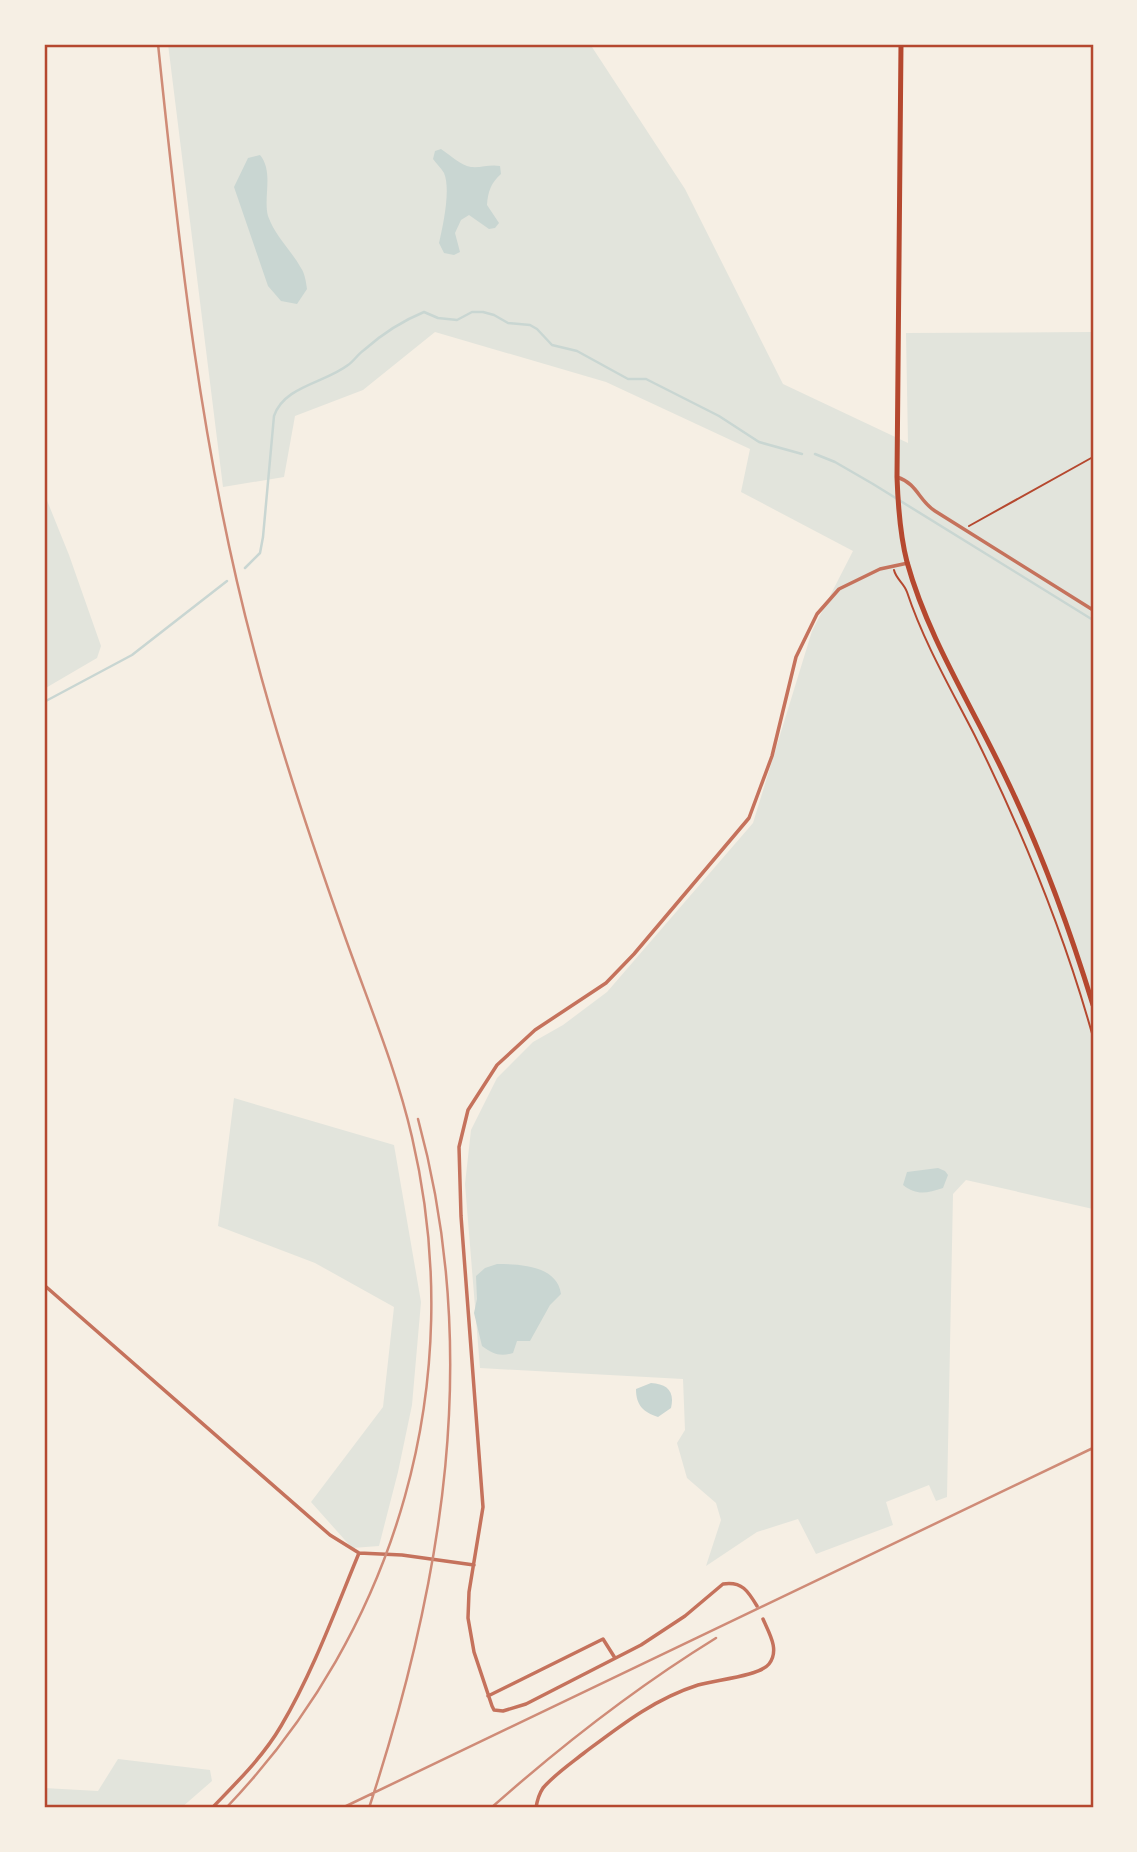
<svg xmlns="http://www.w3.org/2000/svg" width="1137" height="1852" viewBox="0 0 1137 1852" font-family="Jost,sans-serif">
	<rect width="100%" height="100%" fill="#f6efe4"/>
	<path fill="#e2e4dc" d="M168,44H590L685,189L783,384L908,443L906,333L1093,332V1209L966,1180L953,1194L947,1497L936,1501L929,1485L886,1502L893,1525L816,1554L798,1519L757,1532L706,1566L721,1520L716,1503L687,1478L677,1443L685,1430L683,1379L480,1368L465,1184L471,1130L497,1078L533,1042L563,1025L607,992L753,823L812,631L853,551L741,492L750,449L606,382L435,332L363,390L295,416L284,477L223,487Z
		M44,493L69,555L101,646L97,658L44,689Z
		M234,1098L394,1145L421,1302L412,1405L398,1472L379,1546L352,1548L311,1502L383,1407L394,1307L315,1263L218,1226Z
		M118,1759L210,1770L212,1781L181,1808H44V1788L98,1791Z"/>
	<path fill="#c9d6d2" d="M441,149C450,155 460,165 471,167C481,168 490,164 500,166L501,174C491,183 488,191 487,205L499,223L495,228L489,229L469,215L461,220L455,233L460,252L454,255L444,253L439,243C443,226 451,189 444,173C441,168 436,163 433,159L435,151Z
		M260,155C274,172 263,197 268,216C275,236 291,250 301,268C305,274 306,282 307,289L297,304L281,301L268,286L234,187L248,158Z
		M938,1168L945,1171L948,1175L943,1188C927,1193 917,1196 903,1185L907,1172Z
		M497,1264C519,1264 557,1265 561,1294L550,1305L530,1341H517L513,1353C500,1357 493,1354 482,1346L474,1313L477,1299L476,1276L485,1268Z
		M651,1383C667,1384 675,1391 671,1408L658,1417C643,1412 636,1405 636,1389Z"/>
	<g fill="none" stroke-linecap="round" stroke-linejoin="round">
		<path stroke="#c9d6d2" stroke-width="2.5" d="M815,454L835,462L873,484L1093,620
			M245,568L260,553L263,537L274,416C284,386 325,383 348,365C354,361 358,354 364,350C382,334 402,321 424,312L438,318L457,320L472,312H483L494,315L508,323L530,325L537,329L552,345L577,351L628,379H646L719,416L759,442L802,454
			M44,702L132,655L227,581"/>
		<path stroke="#b5482f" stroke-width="2" d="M969,526L1093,457
			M894,570C896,579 904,583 907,592C924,643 951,689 975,736C1023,833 1064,933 1093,1037"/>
		<path stroke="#c5725c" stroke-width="3.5" d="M897,477C918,484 918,500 935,511L1093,610
			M44,1285L330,1535L359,1553L402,1555L474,1565
			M757,1606C748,1591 742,1581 723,1584L685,1616L641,1645L526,1704L503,1711L494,1710L492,1706L474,1652L468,1618L469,1592L483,1507L461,1216L459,1147L468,1110L497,1065L535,1030L606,983L634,954L749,818L772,756L796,657L817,614L839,589L880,569L908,563
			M488,1696L603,1639L615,1658
			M212,1808C236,1783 263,1757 281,1726C313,1672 335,1611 359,1553
			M536,1808C537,1801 539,1794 543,1788C554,1775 570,1764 584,1753C620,1726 654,1699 698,1685C714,1680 760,1676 769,1664C780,1650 769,1633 763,1619"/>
		<path stroke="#b5482f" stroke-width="5" d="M901,44L897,477C898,506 900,535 907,562C928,638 972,706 1005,776C1041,850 1069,927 1093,1005"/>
		<path stroke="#cf8b77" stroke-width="2.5" d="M158,44C179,247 201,452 254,650C279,746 311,841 344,934C368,1002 396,1068 412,1137C469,1381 398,1628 226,1808
			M342,1808L1093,1448
			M369,1808C443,1582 482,1353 418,1119
			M491,1808C562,1745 635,1688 716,1638"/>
	</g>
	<rect width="1137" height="1852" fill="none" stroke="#f6efe4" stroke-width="91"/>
	<rect x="46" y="46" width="1046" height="1760" fill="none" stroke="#b5482f" stroke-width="2.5"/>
</svg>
